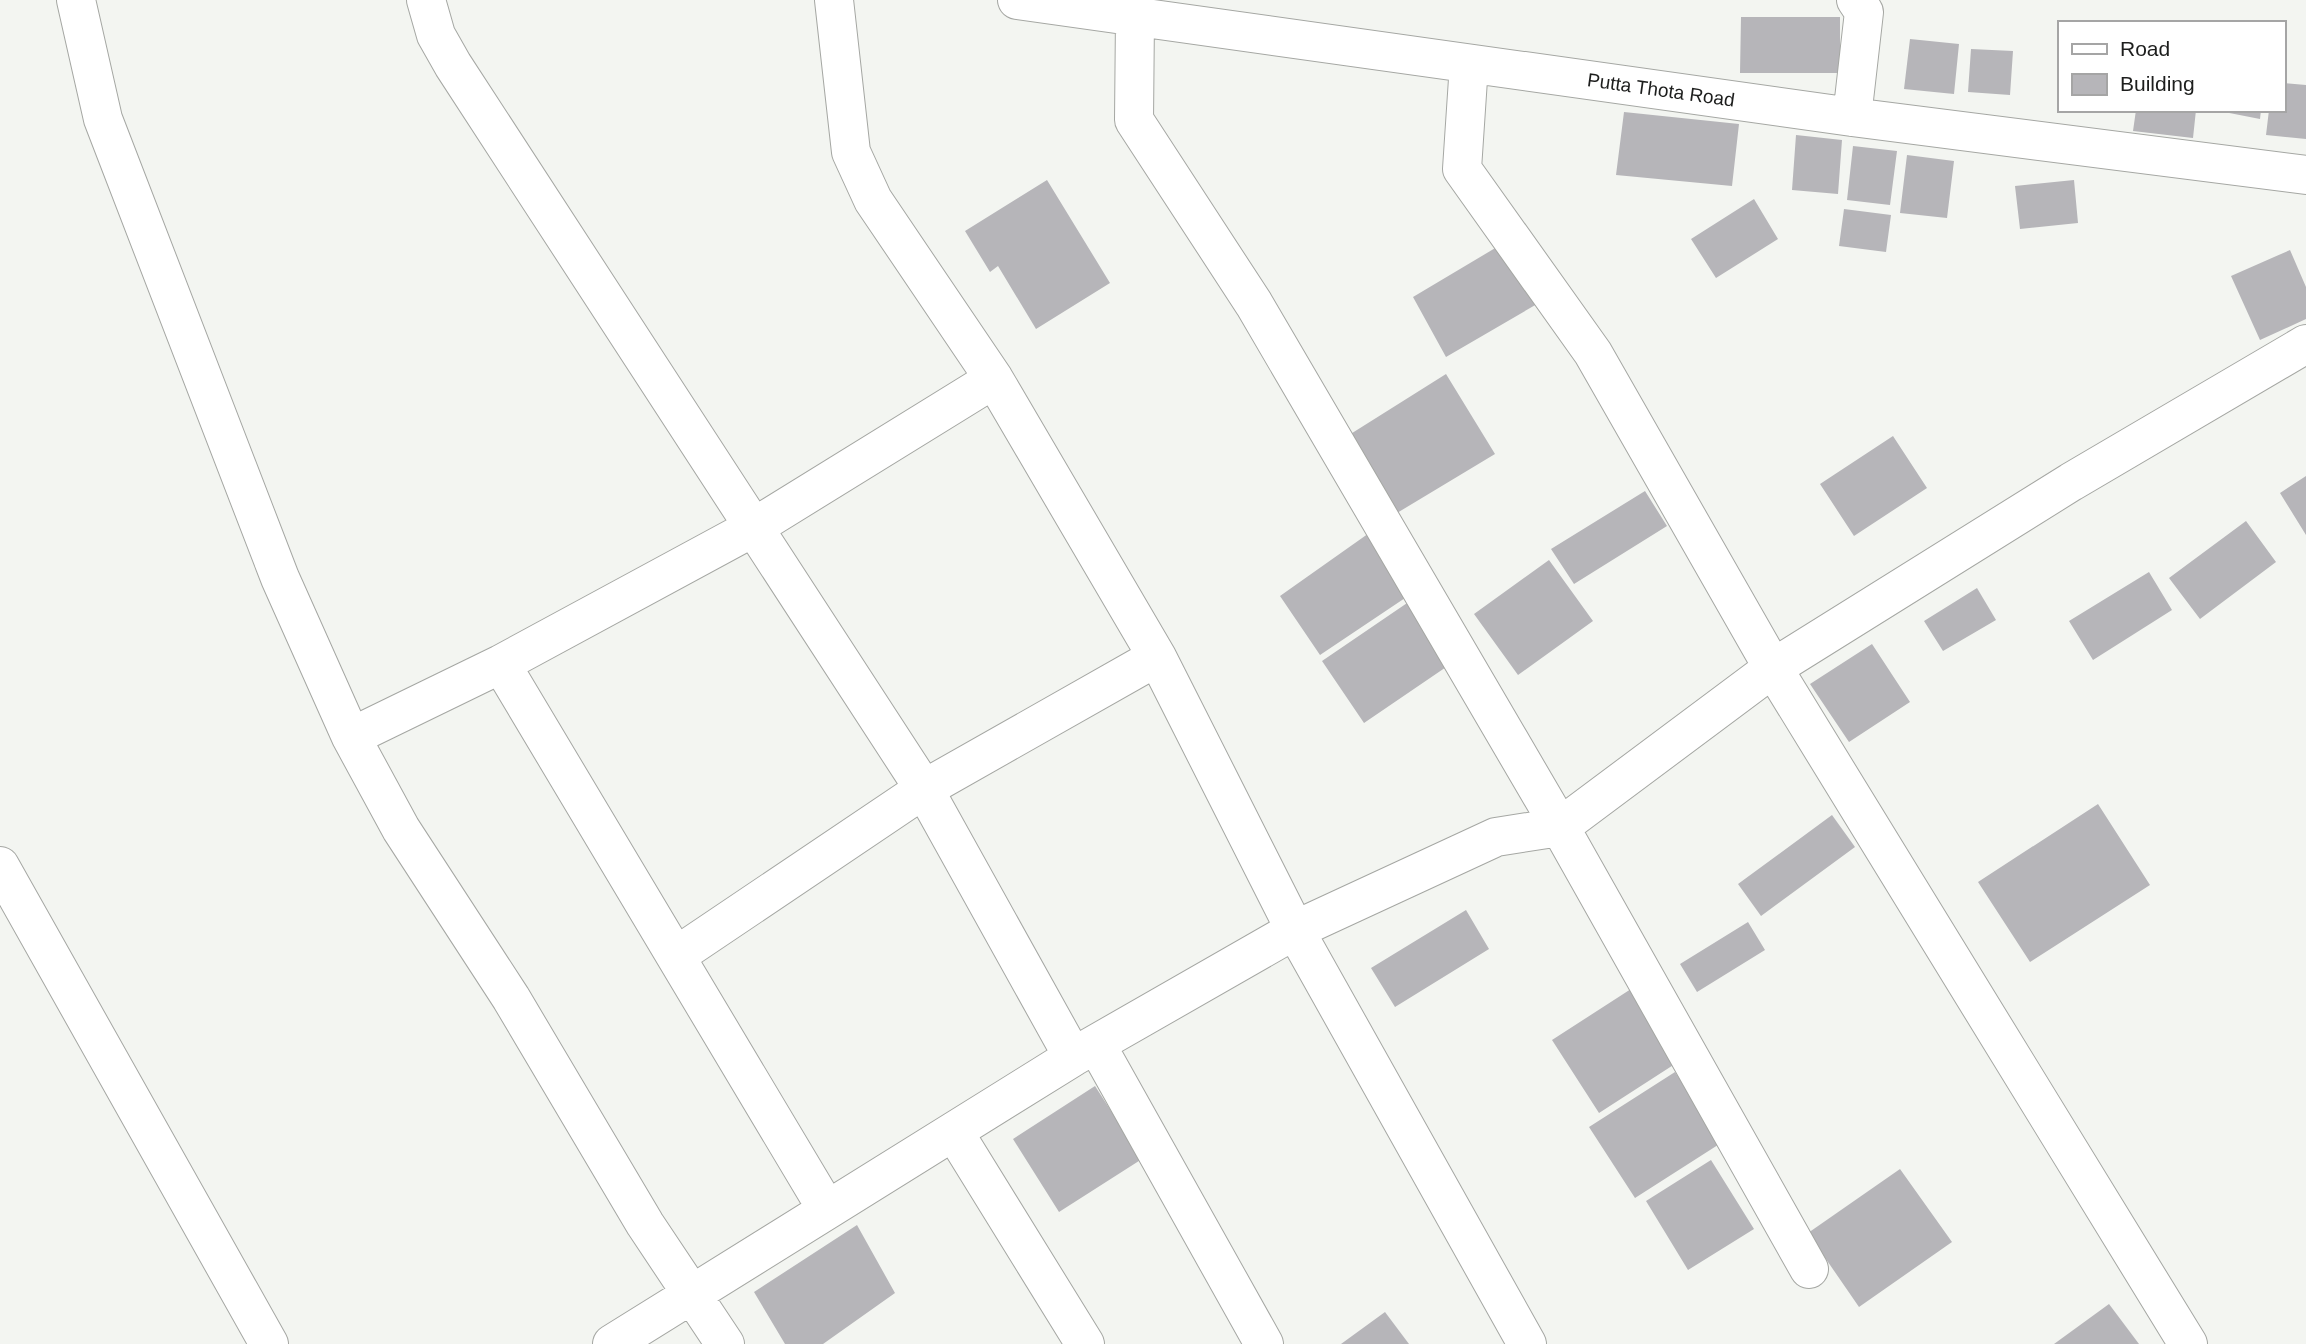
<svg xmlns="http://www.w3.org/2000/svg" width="2306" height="1344" viewBox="0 0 2306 1344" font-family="Arial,sans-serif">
	<rect width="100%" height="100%" fill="#f3f5f1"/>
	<path fill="#b6b5b9" d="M1741,17H1840V73H1740Z
		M1910,39L1959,44L1954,94L1904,89Z
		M1971,49L2013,51L2010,95L1968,92Z
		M2283,83L2306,85V139L2266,135L2269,110H2283Z
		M2136,110H2196L2193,138L2133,131Z
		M2214,110H2261L2260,119Z
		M1624,112L1739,124L1732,186L1616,175Z
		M1796,135L1842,140L1838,194L1792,190Z
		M1853,146L1897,151L1890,205L1847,200Z
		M1907,155L1954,161L1947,218L1900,213Z
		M1047,180L1110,283L1036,329L998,266L990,272L965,231Z
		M2074,180L2078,223L2020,229L2015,186Z
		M1754,199L1778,239L1716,278L1691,239Z
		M1844,209L1891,215L1886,252L1839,246Z
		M1502,244L1537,304L1446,357L1413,297Z
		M2290,250L2306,287V319L2260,340L2231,276Z
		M1446,374L1495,454L1397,513L1349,435Z
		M1893,436L1927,488L1854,536L1820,484Z
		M2306,476V535L2280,493Z
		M1645,491L1667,526L1574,584L1551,549Z
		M2246,521L2276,562L2200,619L2169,578Z
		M1372,531L1414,592L1320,655L1280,596Z
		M1549,560L1593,621L1518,675L1474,614Z
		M2149,572L2172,610L2093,660L2069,621Z
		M1977,588L1996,620L1943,651L1924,621Z
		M1413,599L1455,661L1364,723L1322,661Z
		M1872,644L1910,702L1849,742L1810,684Z
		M2098,804L2150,885L2030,962L1978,882Z
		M1832,815L1855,847L1761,916L1738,884Z
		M1466,910L1489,949L1395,1007L1371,968Z
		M1748,922L1765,950L1697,992L1680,964Z
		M1631,989L1678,1062L1599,1113L1552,1040Z
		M1675,1072L1721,1143L1635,1198L1589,1127Z
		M1095,1086L1142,1159L1059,1212L1013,1139Z
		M1711,1160L1754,1229L1688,1270L1646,1201Z
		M1900,1169L1952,1242L1859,1307L1808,1233Z
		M857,1225L895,1293L823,1344H785L754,1292Z
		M2109,1304L2139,1344H2054Z
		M1385,1312L1409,1344H1341Z"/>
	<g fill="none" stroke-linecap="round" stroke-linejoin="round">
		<defs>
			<path id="minor" d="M76,0L103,119L280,578L351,737L401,829L511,998L645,1224L725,1344
				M426,0L436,35L453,65L924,789L1073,1057
				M834,0L851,152L873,200L994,379L1157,657L1295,930L1527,1344
				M1017,0L1852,117L2306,175
				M1135,17L1134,120L1254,304L1560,827L1809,1269
				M1469,64L1462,169L1593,353L1773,668L2188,1344
				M1852,117L1864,12L1856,0
				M501,664L826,1208
				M351,737L501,664L756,526L994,379
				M0,866L269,1344
				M676,956L924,789L1157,657
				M1096,1044L1264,1344
				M954,1132L1085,1344
				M612,1344L1073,1057L1295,930L1496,837L1560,827L1773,668L2071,482L2306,344"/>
		</defs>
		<use href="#minor" stroke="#a5a7a3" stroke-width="40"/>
		<use href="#minor" stroke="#fff" stroke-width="38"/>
	</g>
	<g text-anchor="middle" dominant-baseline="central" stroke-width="5" stroke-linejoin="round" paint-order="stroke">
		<g font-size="19" fill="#1d1e1d" stroke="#fff">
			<text transform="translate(1661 90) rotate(8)">Putta Thota Road</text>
		</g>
	</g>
	<rect x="2058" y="21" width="228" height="91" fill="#ffffff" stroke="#a5a5a5" stroke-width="2"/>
	<rect x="2072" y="44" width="35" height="10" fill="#ffffff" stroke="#a5a5a5" stroke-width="2"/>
	<text x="2120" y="56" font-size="21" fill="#1d1e1d">Road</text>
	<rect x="2072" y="74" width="35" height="21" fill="#b6b5b9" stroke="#a5a5a5" stroke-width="2"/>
	<text x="2120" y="91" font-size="21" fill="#1d1e1d">Building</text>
</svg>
